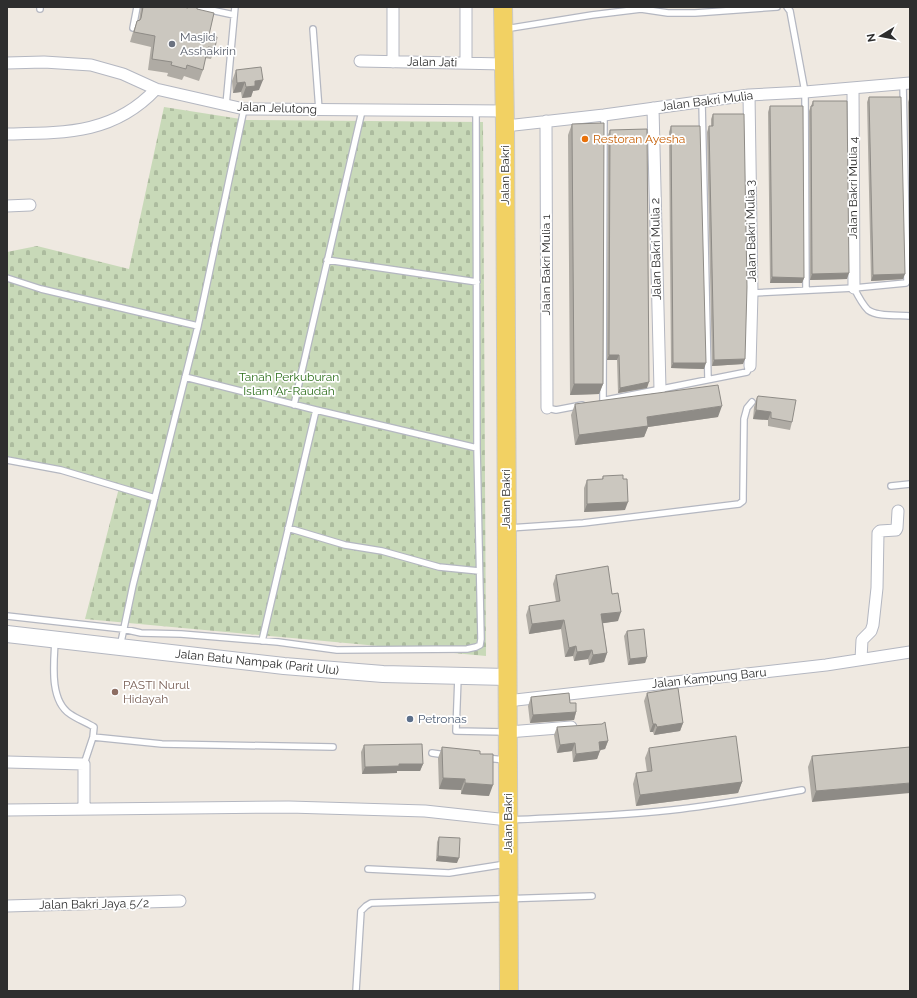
<svg xmlns="http://www.w3.org/2000/svg" width="917" height="998" viewBox="0 0 917 998" font-family="Raleway,sans-serif">
	<defs>
		<pattern id="cemetery-stones" width="16" height="16" patternUnits="userSpaceOnUse"><rect width="16" height="16" fill="#c8d9b8"/><path d="M2 7V4a2 2 0 0 1 4 0v3zM10 15v-3a2 2 0 0 1 4 0v3z" fill="#acbb9e"/></pattern>
	</defs>
	<rect width="100%" height="100%" fill="#efe9e1"/>
	<path fill="url(#cemetery-stones)" d="M164,107L247,120L483,122L486,656L85,619L120,484L7,456V252L37,246L129,269Z"/>
	<g fill="none" stroke-linecap="round" stroke-linejoin="round">
		<defs>
			<path id="lane" d="M197,7L234,15
				M787,7L790,11L805,92L806,290
				M40,9V7
				M133,28L137,7
				M313,29L319,110
				M505,29L592,15L641,9L668,13H695L777,7
				M702,102L708,379
				M226,105L235,7
				M327,260L477,282
				M7,278L41,289L198,326
				M854,288C858,296 862,304 868,310C877,317 899,315 910,316
				M752,293L854,288L906,283L907,281L903,84
				M185,377L316,410L477,448
				M606,400L747,372L750,366
				M603,401L604,115
				M294,405L362,111
				M547,408L556,410L582,405
				M7,460L61,470L155,498
				M891,486L910,484
				M288,528L345,545L382,551L439,567L479,571
				M509,528L583,523L739,504L743,501V495L744,419L747,408L752,402
				M7,616L123,629L141,633L181,634L278,642L337,650L467,649L476,647L480,645L481,639L477,448L476,111
				M55,641C54,662 49,700 70,714C77,719 86,722 94,727L93,737
				M262,641L316,410
				M120,647L133,585L198,326L244,109
				M458,677L456,731L505,732
				M432,753L446,755
				M486,758L505,760
				M84,764L93,737L162,744L333,747
				M510,820C567,817 624,816 681,809C721,804 762,797 802,790
				M368,869L449,873L506,864
				M356,991L361,911L366,906L371,903L592,896"/>
			<path id="street" d="M466,7V63
				M360,61L504,64
				M393,62V7
				M7,63L44,62L91,65L123,74L156,89L244,109L505,111
				M853,88L854,288
				M749,95L752,293L750,366
				M653,108L660,389
				M546,121L547,408
				M505,126L604,115L749,95L805,92L910,83
				M7,134C65,133 114,134 156,89
				M7,206L30,205
				M861,659L862,640L871,631L873,625L877,588L878,533L880,531L896,530L897,528L898,511
				M507,701L826,665L910,652
				M507,732L571,727
				M7,762L84,764V809
				M7,810L289,807L425,811L508,820
				M7,906L180,901"/>
			<path id="secondary" d="M7,634L284,666L383,674L507,677"/>
			<path id="primary" d="M503,7L505,126L509,991"/>
		</defs>
		<use href="#lane" stroke="#b4b7c1" stroke-width="8"/>
		<use href="#street" stroke="#b4b7c1" stroke-width="13"/>
		<use href="#secondary" stroke="#b4b7c1" stroke-width="18"/>
		<use href="#primary" stroke="#c9c9c9" stroke-width="20"/>
		<use href="#lane" stroke="#fff" stroke-width="5.5"/>
		<use href="#street" stroke="#fff" stroke-width="11"/>
		<use href="#secondary" stroke="#fff" stroke-width="16"/>
		<use href="#primary" stroke="#f2d163" stroke-width="18"/>
	</g>
	<path fill="#afaba4" d="M141,7H183L187,8V7H197V9L215,48L211,59L205,58L203,70L199,81L184,76L182,80L167,76L168,73L148,70L151,47L130,42L133,32L137,21H139Z
		M236,70L259,90L253,91L251,97L242,98L241,92L233,93L232,81Z
		M910,96V219L908,102Z
		M869,97L903,279L871,281L867,102Z
		M813,101L847,279L810,280L809,111Z
		M770,106L804,278L802,283H770L768,112Z
		M713,114L743,364L712,366L707,132L709,126H711V119Z
		M572,124L603,384L599,394L570,395L568,135Z
		M671,126L704,369L671,368L669,132Z
		M610,130L647,388L618,393L617,360H607L608,135Z
		M757,398L792,422L790,430L768,426V420L753,419L754,407Z
		M575,404L718,417L648,427L644,437L575,445L571,415Z
		M603,476L623,479L625,510L584,512V488L587,480L602,479Z
		M556,575L612,594L618,621L603,623L607,653L604,662L589,665L588,659L574,661L573,656L565,657L561,629L529,634L526,615L529,606L556,602L553,584Z
		M627,631L647,657L645,663L628,665L624,636Z
		M647,693L683,723L680,731L654,735L653,732H650L644,701Z
		M531,697L570,703L576,712L574,720L530,723L528,706Z
		M557,727L608,741L605,749L600,750L597,759L573,762L572,751L557,753L554,735Z
		M364,745L423,764L420,771H397V773L362,774L361,752Z
		M442,747L480,754L489,796L461,794V790L439,789L438,758Z
		M910,747L812,802L808,767L812,756Z
		M649,748L742,782L738,793L636,806L633,784L636,773L647,772L645,758Z
		M439,837L457,863L436,861L437,842Z"/>
	<path fill="#8e8b86" d="M263,80L259,90L253,91L251,97L242,98L246,87L255,81Z
		M245,82L241,92L233,93L237,83Z
		M849,273L847,279L810,280L812,274Z
		M905,274L903,279L871,281L873,275Z
		M772,277L804,278L802,283H770Z
		M609,355H619L617,360H607Z
		M745,359L743,364L712,366L714,360Z
		M673,363H706L704,369L671,368Z
		M649,382L647,388L618,393L620,388Z
		M574,384H603L599,394L570,395Z
		M722,406L718,417L648,427L644,437L575,445L579,435L647,417Z
		M756,410L771,412L768,420L753,419Z
		M628,502L625,510L584,512L587,504Z
		M621,612L618,621L598,624L601,614Z
		M564,620L561,629L529,634L532,624Z
		M576,646L573,656L565,657L569,648Z
		M592,650L588,659L574,661L577,652Z
		M607,653L604,662L589,665L593,655Z
		M647,657L645,663L628,665L630,659Z
		M576,712L574,720L530,723L533,715Z
		M683,723L680,731L654,735L657,727Z
		M653,724H656L653,732H650Z
		M608,741L605,749L596,751L599,742Z
		M575,743L572,751L557,753L560,745Z
		M600,751L597,759L573,762L576,754Z
		M399,764H423L420,771H397V773L362,774L365,767Z
		M443,778L465,779L461,790L439,789Z
		M742,782L738,793L636,806L640,795Z
		M465,783L493,785L489,796L461,794Z
		M910,783V793L812,802L816,791Z
		M438,856L459,858L457,863L436,861Z"/>
	<path fill="#cbc7bf" stroke="#8e8b86" d="M143,7H183L188,8V7H197V9L214,13L209,35L217,37L215,48L208,47L203,70L187,65L186,69L171,65L172,62L152,59L155,36L134,32L137,21L140,20L141,18Z
		M261,67L263,80L255,81V86L246,87L245,82L237,83L236,70Z
		M869,97H901L905,274L873,275Z
		M813,101H847L849,273L812,274L811,106H813Z
		M770,106H803L804,278L772,277Z
		M713,114H744L747,287L745,359L714,360L709,126H713Z
		M604,123L603,384H574L572,124Z
		M671,126H700L706,363H673Z
		M647,129L649,382L620,388L619,355H609L610,130Z
		M718,385L722,406L647,417L648,426L579,435L575,404Z
		M758,396L796,400L792,422L771,418V412L756,410L757,398Z
		M623,475V479H627L628,502L587,504V480L603,479V476Z
		M608,566L612,594L618,593L621,612L601,614L607,653L593,655L592,650L577,652L576,646L569,648L564,620L532,624L529,606L560,601L556,575Z
		M644,629L647,657L630,659L627,631Z
		M678,688L683,723L657,727L656,724H653L647,693Z
		M569,693L570,703H576V712L533,715L531,697Z
		M605,722L608,741L599,742L600,751L576,754L575,743L560,745L557,727L602,724Z
		M736,736L742,782L640,795L636,773L652,771L649,748Z
		M422,744L423,764H399V766L365,767L364,745Z
		M442,747L480,751V754H493V785L465,783V779L443,778Z
		M910,747V783L816,791L812,756Z
		M439,837L460,838L459,858L438,856Z"/>
	<circle fill="#6b7280" stroke="#fff" stroke-width="1.5" cx="172" cy="44" r="4"/>
	<circle fill="#e8710a" stroke="#fff" stroke-width="1.5" cx="585" cy="139" r="4"/>
	<circle fill="#8d6e63" stroke="#fff" stroke-width="1.5" cx="115" cy="692" r="4"/>
	<circle fill="#5c6f8a" stroke="#fff" stroke-width="1.5" cx="410" cy="719" r="4"/>
	<g text-anchor="middle" dominant-baseline="central" stroke-width="3.5" stroke-linejoin="round" paint-order="stroke">
		<g font-size="12" fill="#5b616d" stroke="#fff" text-anchor="start">
			<text x="180" y="37">Masjid<tspan x="180" dy="14">Asshakirin</tspan></text>
		</g>
		<g font-size="12" fill="#2e2e2e" stroke="#fff">
			<text transform="translate(432 62) rotate(1)">Jalan Jati</text>
			<text transform="translate(707 101) rotate(-7)">Jalan Bakri Mulia</text>
			<text transform="translate(277 108) rotate(2)">Jalan Jelutong</text>
			<text transform="translate(505 175) rotate(-90)">Jalan Bakri</text>
			<text transform="translate(853 188) rotate(-90)">Jalan Bakri Mulia 4</text>
			<text transform="translate(751 231) rotate(-91)">Jalan Bakri Mulia 3</text>
			<text transform="translate(656 249) rotate(-91)">Jalan Bakri Mulia 2</text>
			<text transform="translate(546 265) rotate(-90)">Jalan Bakri Mulia 1</text>
			<text transform="translate(506 499) rotate(-90)">Jalan Bakri</text>
			<text transform="translate(257 662) rotate(6)">Jalan Batu Nampak (Parit Ulu)</text>
			<text transform="translate(709 678) rotate(-6)">Jalan Kampung Baru</text>
			<text transform="translate(508 823) rotate(-90)">Jalan Bakri</text>
			<text transform="translate(94 904) rotate(-1)">Jalan Bakri Jaya 5/2</text>
		</g>
		<g font-size="12" fill="#c56008" stroke="#fff" text-anchor="start">
			<text x="593" y="139">Restoran Ayesha</text>
		</g>
		<g font-size="12" fill="#2c6e1b" stroke="#fff">
			<text x="289" y="377">Tanah Perkuburan<tspan x="289" dy="14">Islam Ar-Raudah</tspan></text>
		</g>
		<g font-size="12" fill="#785e54" stroke="#fff" text-anchor="start">
			<text x="123" y="685">PASTI Nurul<tspan x="123" dy="14">Hidayah</tspan></text>
		</g>
		<g font-size="12" fill="#4e5e75" stroke="#fff" text-anchor="start">
			<text x="418" y="719">Petronas</text>
		</g>
	</g>
	<rect width="917" height="998" fill="none" stroke="#2e2e2e" stroke-width="16"/>
	<g transform="translate(881 36) rotate(260)" stroke="#ffffff" stroke-width="3" paint-order="stroke">
	<path d="M0-3L7 15L0 10L-7 15Z" fill="#2e2e2e"/>
	<text y="-6" font-size="11" font-weight="bold" text-anchor="middle" fill="#2e2e2e">N</text>
	</g>
</svg>
